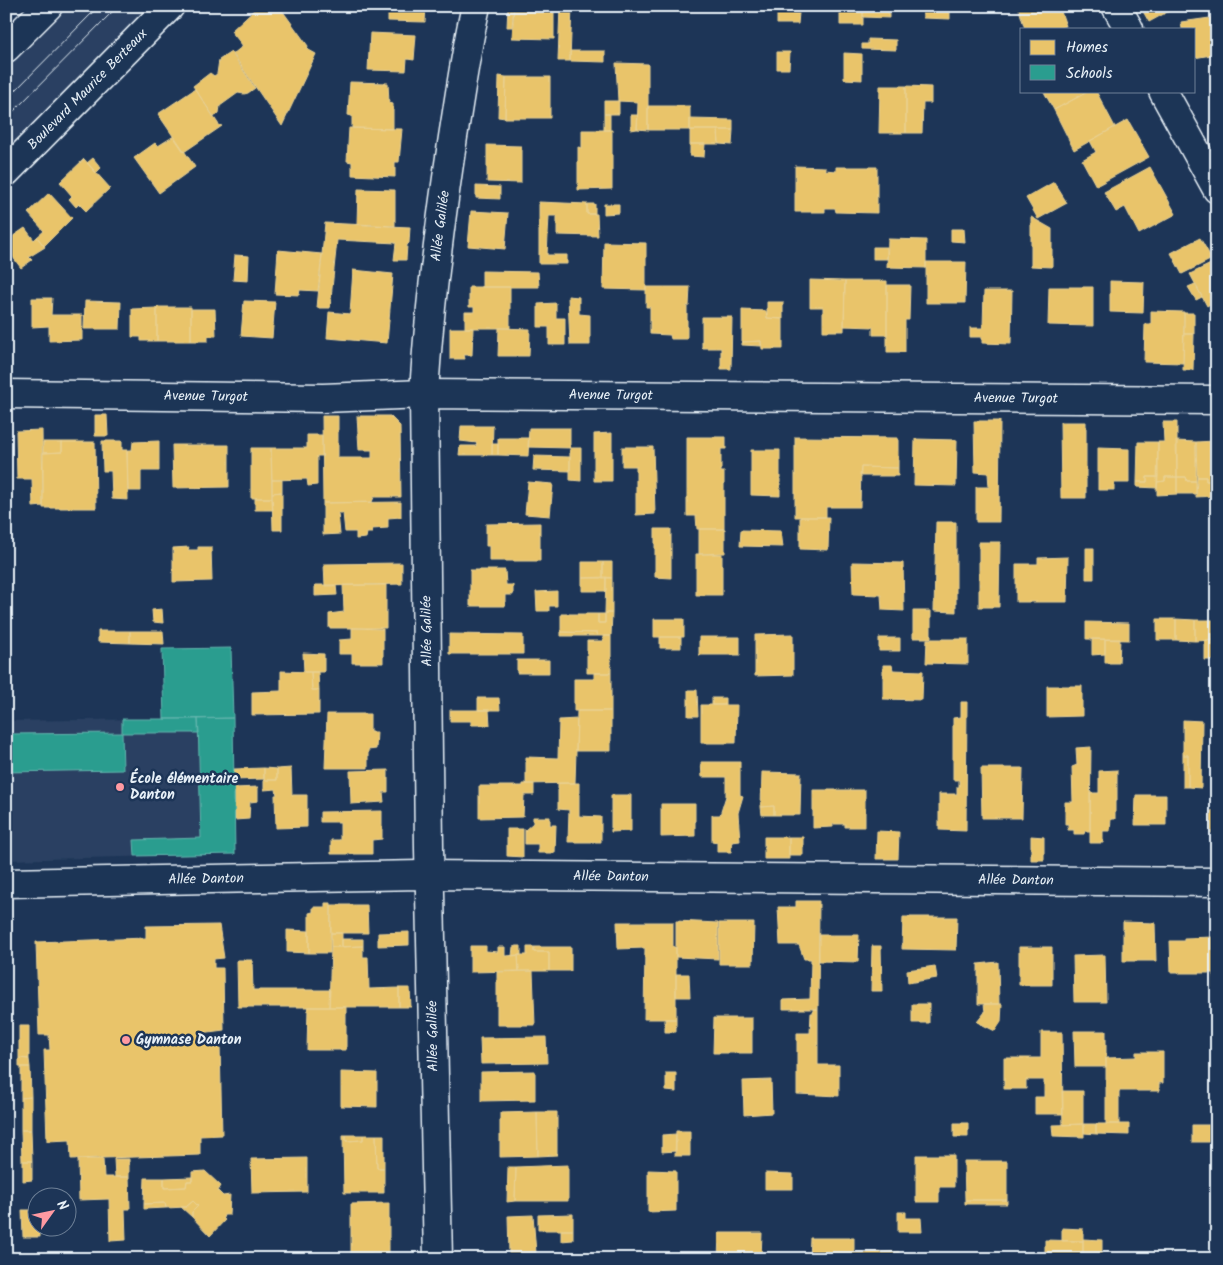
<svg xmlns="http://www.w3.org/2000/svg" width="1223" height="1265" viewBox="0 0 1223 1265" font-family="Kalam,sans-serif">
	<rect width="100%" height="100%" fill="#1d3557"/>
	<filter id="ink" filterUnits="userSpaceOnUse"><feTurbulence type="fractalNoise" baseFrequency=".02" numOctaves="2"/><feDisplacementMap in="SourceGraphic" scale="10" xChannelSelector="R" yChannelSelector="G"/><feConvolveMatrix kernelMatrix="1 2 1 2 8 2 1 2 1" color-interpolation-filters="sRGB"/></filter>
	<g filter="url(#ink)">
		<path fill="#2a4162" d="M44,6H175L6,173V45Z
			M233,718L235,854L6,860V721Z"/>
		<path fill="#e9c46a" stroke="#e9d295" d="M258,6H279L308,46L307,49L316,54L282,126L233,54L243,46L231,31Z
			M388,6H426L425,22L388,21Z
			M508,6H514L512,27H507Z
			M514,6H554V39L512,38Z
			M560,6H572L570,61H558Z
			M863,6H889V18L863,17Z
			M922,6H950V19L923,18Z
			M1018,6H1059L1066,26L1058,29H1025Z
			M1140,6H1169L1171,10L1149,22Z
			M840,9L863,10V25H840Z
			M777,13H799L798,24H777Z
			M1217,17V54L1194,58V29H1182L1181,22Z
			M370,33L416,35L414,60L407,59L406,71L368,70Z
			M868,39L896,40V50L862,49V44H868Z
			M570,51H605V62L570,61Z
			M231,52L255,88L248,93L244,94L238,93L220,106L219,113L214,117L193,86L210,73L214,76L217,74L219,60Z
			M777,52H790L789,69H777Z
			M844,53L862,54V80L844,79Z
			M616,63L648,64V130L637,129L638,102L618,101Z
			M499,76L506,77L505,118L498,117Z
			M506,77H550V118H505Z
			M350,82L388,83L389,103L393,104V129L352,128V116L348,115Z
			M880,86H906V133H879Z
			M906,86L931,87V103H923L922,133H906Z
			M195,89L219,125L222,126L184,152L158,114Z
			M1045,91H1089L1054,110L1044,92Z
			M1089,91H1096L1115,127L1074,150L1054,110Z
			M604,101H619V114H604Z
			M648,106H690V130H648Z
			M604,114H610V130H604Z
			M631,115H638L637,129L631,130Z
			M690,119L733,120V130H690Z
			M1128,120L1149,157L1096,186L1082,160L1096,152L1090,141Z
			M349,128L402,129L399,162H395V177L352,175V162L347,161Z
			M582,130H612V189L578,190V147L582,148Z
			M690,130H718L719,144H690Z
			M718,130H733L732,145L719,144Z
			M174,136L195,167L159,193L134,158L155,143L158,146Z
			M690,144H705L704,157L690,156Z
			M487,145L521,146V183L487,182Z
			M93,158L101,168L96,173L87,163Z
			M84,159L110,188L86,211L79,204L76,207L69,199L72,196L60,182Z
			M795,166L825,167V170L836,171V167H877V213L836,212L835,208H825V212H795Z
			M1150,167L1176,214L1139,234L1125,207L1116,212L1104,192Z
			M1054,182L1067,203L1038,219L1026,198Z
			M476,186L500,187V199L476,198Z
			M358,189L395,190V226L357,224Z
			M49,193L72,218L44,246L37,237L44,231L28,213Z
			M539,202L587,204V214H597L598,236L557,235V216H549L547,255H567V264H539Z
			M587,204H595V214H587Z
			M604,204H619V213L604,214Z
			M471,211L508,213L505,249L468,246Z
			M1031,217L1052,229V267L1031,266Z
			M325,223L410,227L409,243L407,245L406,260H394L396,243L337,240L330,308H317Z
			M25,228L34,240L37,237L45,247L29,257L32,260L21,268L6,248V241Z
			M951,229H964L965,242L951,241Z
			M1200,238L1212,259L1182,274L1171,253Z
			M888,239L926,240V268L887,267Z
			M604,242L646,243V290L603,289Z
			M873,247H887V259H873Z
			M278,250L322,254L318,291L300,290L299,295L275,294Z
			M235,255L249,256L248,281L233,280Z
			M1217,261V300L1207,306L1190,274Z
			M926,262H966L965,303H926Z
			M353,270L393,274L387,343L327,338L329,312L350,314Z
			M482,271L538,272L539,287H482Z
			M810,280L845,281L844,331H823V307H810Z
			M845,281H887V335H873V327L844,326Z
			M1110,281L1144,282L1143,313L1110,312Z
			M1195,284L1202,297L1196,300L1188,287Z
			M887,285H910L909,320H905V352H887Z
			M469,287H510V328H465V312H474V307H469Z
			M646,287H690L689,306H687V339H671L670,335L650,334V307H646Z
			M1049,287H1093V326L1048,325Z
			M984,291H1012L1011,344L982,343V337H970V328H983Z
			M568,296L579,297V314L590,315V345H570Z
			M32,298H52L51,315H82V340L49,341V326L32,327Z
			M85,301L121,302L120,329H84Z
			M244,301L275,302L272,338L241,336Z
			M767,302H783V319L767,318Z
			M556,303V318H565V345H549V327H538V304Z
			M157,307H191V341H157Z
			M157,308V341H141V337H132V309Z
			M191,309H215L216,336H208V341H191Z
			M742,310L766,311L767,318L783,319V349H762L761,341L742,342Z
			M1151,311L1184,312L1183,363L1144,362L1145,324H1151Z
			M1184,313H1194V334H1184Z
			M702,317H732L731,369H721V348H702Z
			M450,328H473L472,355H464L465,359H450Z
			M499,328L530,329L529,356H498Z
			M1184,334H1194L1193,370H1183Z
			M761,341V346L742,345V342Z
			M95,415H107L108,436H95Z
			M322,416H338V458H372V450H359L357,416H390L400,426L401,497H374L372,502L323,503Z
			M974,421H1000L999,522H976V487H989L988,473L975,472Z
			M1060,422H1086V498H1061Z
			M1163,422H1177V477H1165V481L1157,482L1158,442H1164Z
			M461,426H493L492,455H459L460,446H476L477,443L460,441Z
			M529,428H570V448L528,447Z
			M42,430L43,506L33,507L32,479H17L16,431Z
			M612,433V481H594V434Z
			M307,435H322V456H317V485L308,486L307,479L272,480L271,448H307Z
			M687,437H726V449H721V472H724V529H697L696,516H687Z
			M795,437L898,438V468L861,467L860,507H826V517H795Z
			M498,438H529L528,456L498,455Z
			M915,439L957,440L956,486L914,485Z
			M102,441H122V450H127L128,500L112,499L111,471H103Z
			M159,441V471H141V491H128L127,450H132L133,442Z
			M1176,441L1196,442V481H1187L1186,477H1177Z
			M1215,441V481H1206V477H1197L1196,442Z
			M43,442H62V452L43,453Z
			M62,442H95L96,508H43V453L62,452Z
			M1138,442H1158V477H1147V482H1137Z
			M492,444H498V455H492Z
			M172,445H229V487L173,488Z
			M622,447H653L655,514L636,515V466H622Z
			M251,448H271L272,498H251Z
			M570,448H581V481L570,480Z
			M1098,448L1129,449V483H1114V490H1098Z
			M751,450H780V496L751,495Z
			M534,456L570,457V471L533,470Z
			M861,467L898,468V476H860Z
			M1147,477H1158L1157,488L1137,487V482H1147Z
			M1165,477H1177V494L1157,495V482L1165,481Z
			M1177,477H1186L1187,481H1196V494H1177Z
			M1197,477H1206V481H1215V496L1196,497Z
			M272,480H282V492L272,493Z
			M528,482L553,484L550,516L525,514Z
			M282,492V530H273L272,493Z
			M255,498H272L273,510H255Z
			M401,502V517L388,518V528L372,529V533H367L366,538L356,539V532H345L343,513H338L340,534L323,535V503Z
			M800,517H829L828,550L800,549Z
			M936,522H956V612L934,611Z
			M540,523V561H489V546H486V524Z
			M655,529H671V578L655,577Z
			M699,529H725V553L699,554Z
			M741,530L781,531L783,547L740,546Z
			M979,542H1000L999,607H979Z
			M189,547L188,550H198V547H211L212,581L173,582V548Z
			M1086,548H1094V579H1086Z
			M696,554H722V595H696Z
			M1068,557L1067,602H1016V564H1038V558Z
			M582,562H603V578H582Z
			M603,562H612V578H603Z
			M852,562L903,563L904,611L882,610L881,595L853,594Z
			M402,563V584L325,586L324,564Z
			M470,570H505L506,585H513V595H505V606H470Z
			M606,577L612,578V613H605Z
			M606,577V591H582V578Z
			M315,585H336L337,595L315,596Z
			M343,585H386V628H329V614L344,612Z
			M557,591V606H549V611H537L536,592Z
			M162,609L163,623L153,622L152,610Z
			M913,611H931V638H913Z
			M605,613H612L611,636H597V633L561,632V614H598V623H605Z
			M598,614H605V623H598Z
			M654,619H684V637H654Z
			M1157,619H1176V640H1157Z
			M1176,619L1195,620V641L1176,640Z
			M1195,620H1214V640L1195,641Z
			M1086,622L1129,623V640L1086,639Z
			M352,628L383,629V663H352V654H339V640L352,639Z
			M98,631H130V643L98,642Z
			M130,631H163L164,644L130,643Z
			M561,632L597,633V636H561Z
			M449,634L523,635V654H449Z
			M793,634V675L755,676V635Z
			M603,636H611V673H587V641H603Z
			M660,637H681V648H660Z
			M699,637H740V655H699Z
			M879,638H900V651H879Z
			M927,639H968V664L926,663Z
			M1092,639H1105V654L1092,655Z
			M1105,639H1120L1119,663H1105Z
			M1205,640H1217V660H1205Z
			M303,653L324,654V672H304Z
			M517,660H549V673H517Z
			M883,665H892L893,670L923,671L922,700L883,699Z
			M281,671L311,672L312,690H319V714L252,715V692L281,691Z
			M311,672H318L319,690H312Z
			M594,673H611V711H574V679H594Z
			M1047,686H1082V716L1047,717Z
			M688,690H697L698,716H688Z
			M478,698H499L500,710H478Z
			M712,698H725V705H712Z
			M961,702H967L966,831L939,830V794H957V787H959V780H953V718L961,717Z
			M701,705H737L736,743H701Z
			M450,710H489L490,725H471V721H450Z
			M577,711H611V751H576Z
			M327,714H370V732H377L376,749L368,750V768H325Z
			M577,719L575,783L526,784V757L558,758L559,720Z
			M1183,720L1202,721L1201,788L1188,787V755H1183Z
			M1091,747L1090,831H1085L1084,834H1074V830H1068V824H1065V802H1073L1072,767L1077,765L1076,748Z
			M1183,755H1188V787H1183Z
			M701,762H740V795L743,796L738,813L740,841L732,842L731,852H717V842L712,841V815H720L726,796V777H702Z
			M264,768V779L234,780V769Z
			M264,768L277,769V780H264Z
			M291,768L292,795H307V827L276,828L275,795H277L276,789L264,790V780H277V769Z
			M981,768H1023L1022,818H982Z
			M388,770V792H383L384,802L351,804L350,771Z
			M1117,770V801H1115V819H1111L1110,831H1103V843H1090V793H1099V771Z
			M762,772L801,773L800,815H774V806L761,807Z
			M558,783H579V816L601,817V842H568L569,810L558,809Z
			M523,784H534V795H524L523,817L479,818V786H523Z
			M258,787V801L250,802L249,819L235,820L234,788Z
			M813,790H865V827H845V824H833V827L813,828Z
			M611,795H631V831L611,832Z
			M1136,795H1166V825H1135Z
			M661,804H695V836L661,837Z
			M774,806V815H762L761,807Z
			M1215,810L1217,813V843H1215V833H1211V811Z
			M382,811V839L372,840V854H331V840H340V822H320V812Z
			M533,817H550V825H556L555,853H538V844H525V830L533,823Z
			M507,829H523V857L507,856Z
			M877,831L899,832L898,859H876Z
			M1031,836L1044,837V860H1031Z
			M764,837H789V859H764Z
			M789,837H803V855H789Z
			M796,901H819L818,1009H783V1000L810,999L811,959H804L799,945H780L778,907H796Z
			M325,903H331L330,953H309V913L313,912V907H325Z
			M331,905H367L368,933H331Z
			M903,917H957L956,950L902,949Z
			M676,921L718,923V959L676,957Z
			M1214,921H1217V988H1214Z
			M617,922H673V947H676V1019H644L645,948L618,949Z
			M1123,922L1155,923L1156,961H1123Z
			M719,923H754L753,964H719Z
			M219,925L224,958L214,959V968H223L224,1030L201,1033L203,1045L220,1044L222,1135L200,1136V1155L71,1159L70,1140L47,1141L44,1050H50L49,1035H39L36,942L146,938V926Z
			M287,930L309,931V953L287,952Z
			M409,932V945L378,946V933Z
			M331,933H342V947H331Z
			M819,935H859L858,962L819,961Z
			M1214,937V973H1171L1170,941H1184V938Z
			M342,939H363V946L342,947Z
			M363,946V957H368L369,989L399,988V1007H329L331,947Z
			M470,946H486V951L498,952V947H505V956L518,955L519,971L470,972Z
			M517,946H521V955L512,956L513,947Z
			M872,946H881L882,991H871Z
			M527,947H534V952H549V971H519L518,955H527Z
			M534,947H571V971H549V952H534Z
			M1019,947H1052V985H1019Z
			M1105,955L1106,1002H1074L1073,956Z
			M237,960H252L253,990H330L329,1007H238Z
			M998,962L999,1004H978V964Z
			M935,966L937,978L908,983L907,970Z
			M533,971L535,1025H497V972Z
			M676,974H689L690,997H676Z
			M399,988H410L411,1007H399Z
			M912,1004H929V1023H912Z
			M984,1004H1002L1001,1022L995,1031L977,1022L985,1012Z
			M308,1007H346V1050H307Z
			M813,1009H818V1065H839V1096L797,1094V1033H810L811,1013H813Z
			M714,1018H752V1053H713Z
			M665,1019H676V1032H665Z
			M19,1026H29V1059L19,1058Z
			M1074,1031H1106V1067H1075Z
			M1041,1032H1062L1063,1114H1035V1097H1044V1080H1026V1089H1004V1058H1041Z
			M546,1037L547,1063L481,1064L480,1038Z
			M1136,1052H1163V1083H1159V1091H1119V1124H1106V1058L1136,1057Z
			M19,1058L29,1059L30,1067H19Z
			M21,1067H30L31,1097L21,1098Z
			M535,1071V1100L481,1101V1072Z
			M341,1072L377,1073V1107L341,1106Z
			M666,1073H676V1092L666,1091Z
			M771,1080L772,1113L744,1115L743,1081Z
			M1062,1091H1083V1124L1063,1125Z
			M31,1097V1130H21V1098Z
			M537,1112H557V1155L538,1156Z
			M537,1112L538,1156L500,1157V1113Z
			M954,1123H968V1137H954Z
			M1084,1124H1096V1134L1084,1133Z
			M1084,1124V1137L1053,1136L1052,1125Z
			M1096,1124H1129V1135L1096,1134Z
			M1192,1125H1214L1213,1142H1192Z
			M21,1130H31L32,1161H22Z
			M676,1131H690V1156H675Z
			M676,1134V1151L662,1152V1135Z
			M343,1135H346V1141L363,1140V1135H376L377,1168H384V1193H344Z
			M346,1135H363V1140L346,1141Z
			M376,1135H384V1168H377Z
			M916,1155H954V1187H939V1202H916Z
			M307,1158V1192L252,1193L251,1159Z
			M78,1159H103L104,1177H129L130,1209H125L126,1240L110,1241L109,1199L79,1200Z
			M114,1159H129V1177H115Z
			M23,1161H32V1180L23,1181Z
			M964,1161H1007V1200H965Z
			M568,1165V1201H515L516,1167Z
			M508,1167H516L515,1201L507,1202Z
			M648,1170L676,1171V1211L648,1212Z
			M205,1171L221,1186L218,1191L223,1196L230,1195L229,1215H224L223,1218L225,1220L210,1236L192,1217V1212L198,1206L193,1201L186,1207L166,1208L165,1203L144,1204L145,1178H164V1188L186,1187L187,1181H192V1172Z
			M765,1173L793,1174V1189H765Z
			M192,1177V1181H187L186,1187L164,1188V1178Z
			M965,1200H1007V1204H965Z
			M193,1201L198,1206L192,1212V1217L181,1207H186Z
			M165,1203L166,1208L144,1209V1204Z
			M389,1203V1253L351,1254V1204Z
			M22,1210H38V1228H40V1237H23Z
			M898,1212H906V1218H921L922,1232H898Z
			M573,1214V1230H538V1215Z
			M533,1215L536,1253L509,1254L508,1216Z
			M1062,1228L1083,1229V1241H1062Z
			M561,1230H573V1240L561,1241Z
			M719,1233H762L761,1259H718Z
			M810,1238H854V1259H809Z
			M1083,1239L1102,1240V1259H1083Z
			M1045,1240L1083,1241V1259H1045Z
			M899,1252V1259H854V1253Z"/>
		<path fill="#2a9d8f" stroke="#63b6ae" d="M231,648L233,718L164,719L162,649Z
			M233,718L235,854L135,856L134,840L201,838L198,719Z
			M122,719H198L199,733H122Z
			M122,733L123,770L6,772V734Z"/>
		<g fill="none" stroke-linecap="round" stroke-linejoin="round">
			<defs>
				<g id="minor">
					<path d="M1116,6L1129,29"/>
					<path d="M6,48L48,6"/>
					<path d="M1163,91L1217,189"/>
					<path id="s1" d="M6,172L170,6"/>
					<path id="s2" d="M6,394L323,398L424,394L1217,400"/>
					<path id="s3" d="M6,883L421,875L1217,882"/>
					<path id="s4" d="M438,1259L429,848L424,394C429,308 440,222 453,137C460,94 466,49 476,6"/>
				</g>
			</defs>
			<use href="#minor" stroke="#e8f1f8" stroke-width="31"/>
			<use href="#minor" stroke="#1d3557" stroke-width="28"/>
			<path stroke="#e8f1f8" stroke-width="1" d="M6,100L99,6
				M6,119L118,6"/>
		</g>
	</g>
	<g fill="#ff9aa2" stroke="#1d3557" stroke-width="2">
		<circle cx="120" cy="787" r="5"/>
		<circle cx="126" cy="1040" r="5"/>
	</g>
	<g text-anchor="middle" dominant-baseline="central" stroke-width="5" stroke-linejoin="round" paint-order="stroke">
		<g font-size="14" fill="#e8f1f8" stroke="#1d3557">
			<text stroke="none"><textPath href="#s1" startOffset="116">Boulevard Maurice Berteaux</textPath></text>
			<text stroke="none"><textPath href="#s4" startOffset="1034">Allée Galilée</textPath></text>
			<text stroke="none"><textPath href="#s2" startOffset="605">Avenue Turgot</textPath></text>
			<text stroke="none"><textPath href="#s2" startOffset="200">Avenue Turgot</textPath></text>
			<text stroke="none"><textPath href="#s2" startOffset="1010">Avenue Turgot</textPath></text>
			<text transform="translate(427 631) rotate(-91)">Allée Galilée</text>
			<text stroke="none"><textPath href="#s3" startOffset="605">Allée Danton</textPath></text>
			<text stroke="none"><textPath href="#s3" startOffset="200">Allée Danton</textPath></text>
			<text stroke="none"><textPath href="#s3" startOffset="1010">Allée Danton</textPath></text>
			<text transform="translate(433 1036) rotate(-91)">Allée Galilée</text>
		</g>
		<g font-size="14" font-weight="bold" fill="#e8f1f8" stroke="#1d3557" text-anchor="start">
			<text x="130" y="779">École élémentaire<tspan x="130" dy="16">Danton</tspan></text>
			<text x="136" y="1040">Gymnase Danton</text>
		</g>
	</g>
	<rect width="1223" height="1265" fill="none" stroke="#1d3557" stroke-width="25"/>
	<rect x="12" y="12" width="1198" height="1240" fill="none" stroke="#e8f1f8" stroke-width="2" filter="url(#ink)"/>
	<rect x="1020" y="28" width="175" height="65" fill="#1d3557" stroke="#6e8097"/>
	<rect x="1030" y="40" width="25" height="15" fill="#e9c46a" stroke="#6e8097"/>
	<text x="1066" y="52" font-size="15" fill="#e8f1f8">Homes</text>
	<rect x="1030" y="65" width="25" height="15" fill="#2a9d8f" stroke="#6e8097"/>
	<text x="1066" y="78" font-size="15" fill="#e8f1f8">Schools</text>
	<g transform="translate(52 1212) rotate(57)"><circle r="24" fill="#1d3557" stroke="#6e8097"/>
	<path d="M0-4L9 19L0 12L-9 19Z" fill="#ff9aa2"/>
	<text y="-8" font-size="14" font-weight="bold" text-anchor="middle" fill="#e8f1f8">N</text>
	</g>
</svg>
